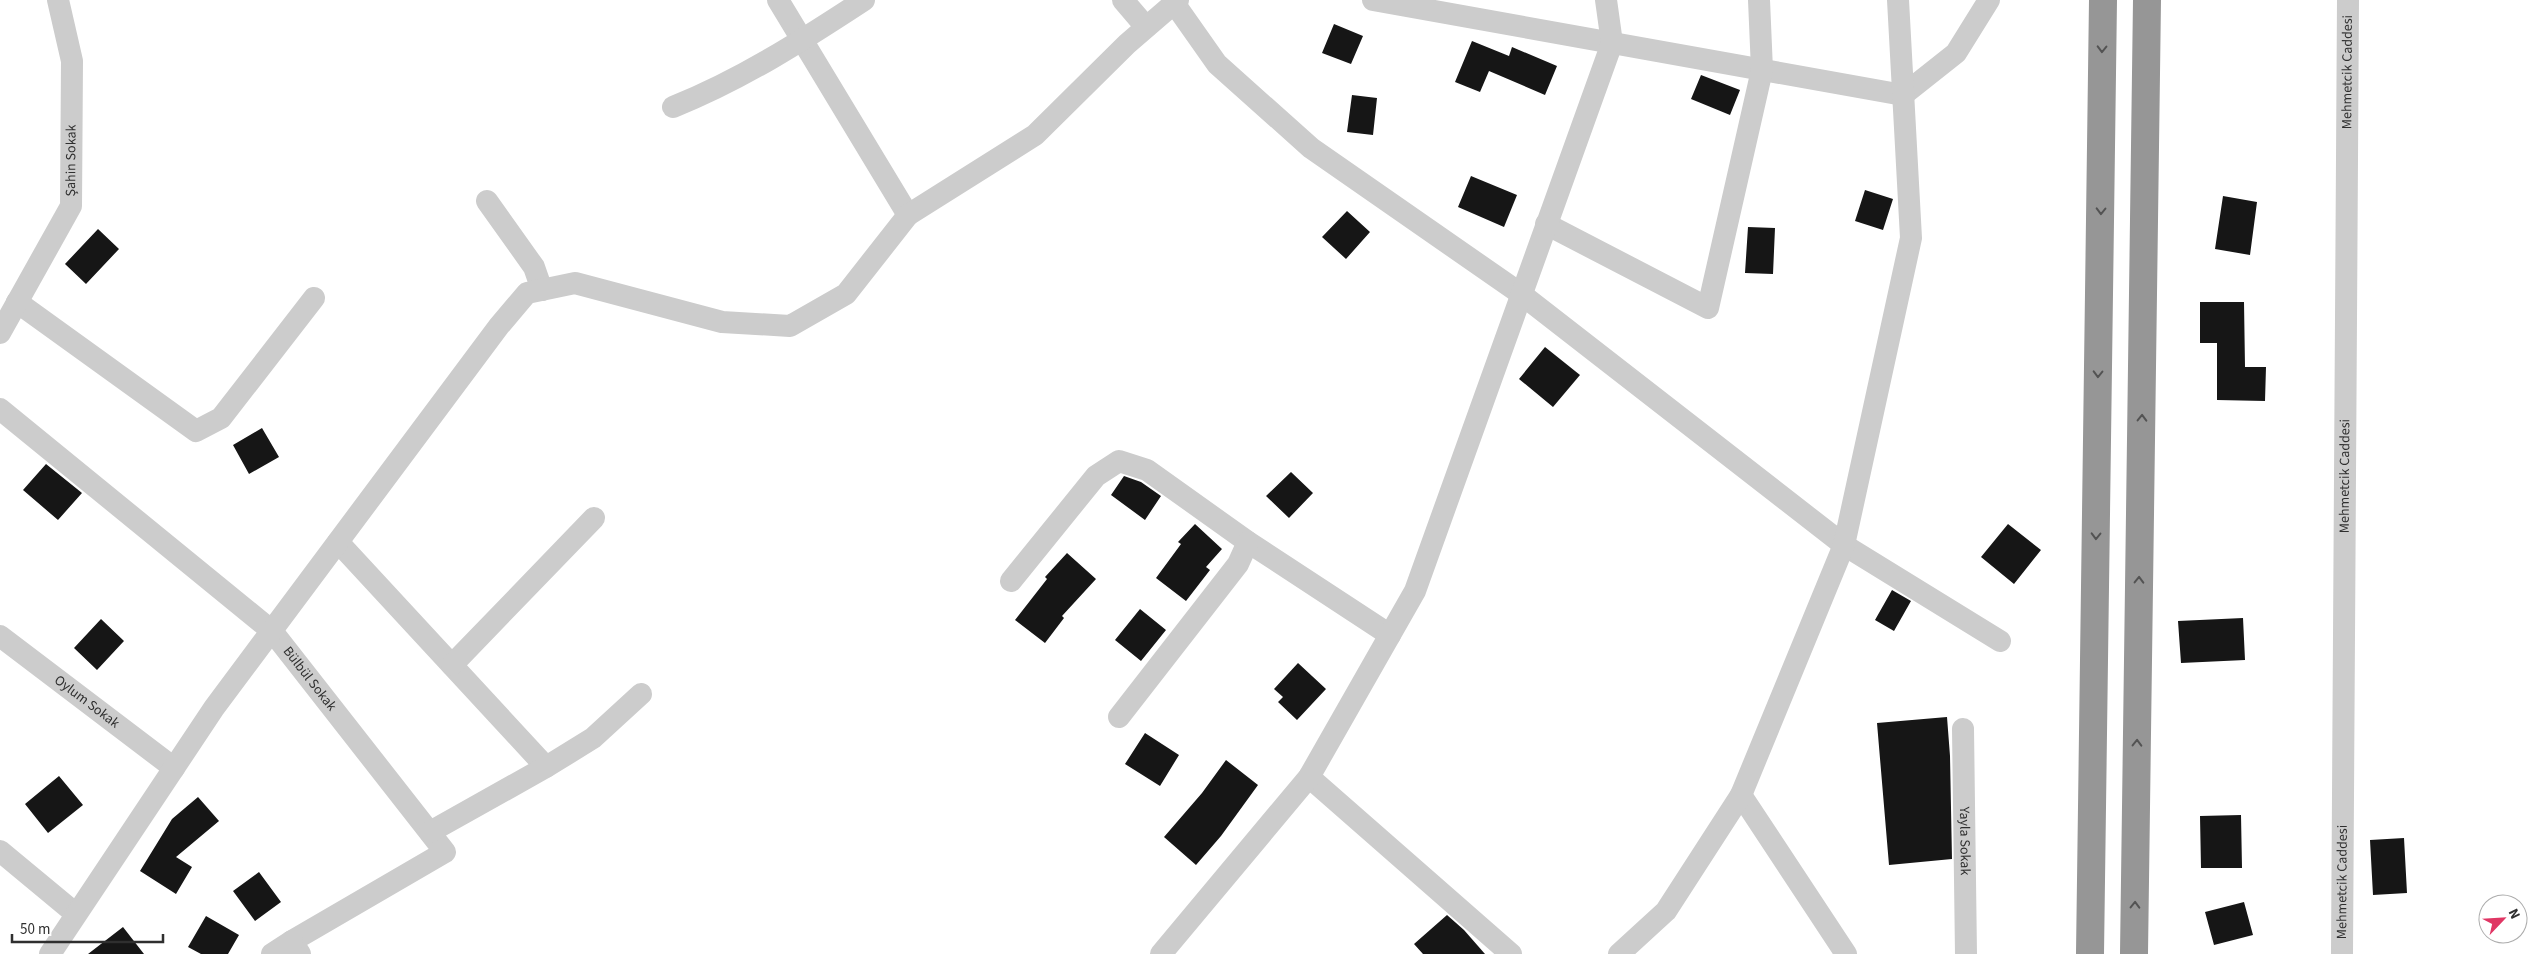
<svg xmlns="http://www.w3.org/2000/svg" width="2538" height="954" viewBox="0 0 2538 954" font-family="'Source Sans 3',sans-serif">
	<rect width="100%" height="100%" fill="#fff"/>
	<path fill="#161616" d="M1334,24L1363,36L1351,64L1322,53Z
		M1472,41L1509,56L1512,47L1557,66L1545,95L1489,71L1480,92L1455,82Z
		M1701,75L1740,90L1730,115L1691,99Z
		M1352,95L1377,98L1373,135L1347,132Z
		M1471,176L1517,195L1504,227L1458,207Z
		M1865,190L1893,199L1883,230L1855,221Z
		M2223,196L2257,202L2250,255L2215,249Z
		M1347,211L1370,232L1346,259L1322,237Z
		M1748,227L1775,228L1773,274L1745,273Z
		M98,229L119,249L86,284L65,264Z
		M2200,302H2244L2245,367H2266L2265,401L2217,400V343H2200Z
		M1545,347L1580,375L1553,407L1519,379Z
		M262,428L279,457L249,474L233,445Z
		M46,464L82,493L58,520L23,490Z
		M1291,472L1313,493L1289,518L1266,496Z
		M1124,476L1141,482L1161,496L1145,520L1111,495Z
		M1195,524L1222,549L1206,567L1210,570L1186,601L1156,578L1181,544L1178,542Z
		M2008,524L2041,550L2014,584L1981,557Z
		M1067,553L1096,579L1062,616L1064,618L1045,643L1015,620L1047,579L1045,577Z
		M1892,590L1911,601L1894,631L1875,620Z
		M1140,609L1166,630L1141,661L1115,640Z
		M2243,618L2245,660L2181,663L2178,621Z
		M101,619L124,641L97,670L74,648Z
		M1298,663L1326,689L1297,720L1278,702L1283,697L1274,689Z
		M1947,717L1950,756L1952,859L1889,865L1877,723Z
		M1145,733L1179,755L1160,786L1125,764Z
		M1226,760L1258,785L1221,836L1196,865L1164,837L1202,793Z
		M59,776L83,805L48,833L25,804Z
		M198,797L219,821L176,857L192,867L176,894L140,871L172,819Z
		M2241,815L2242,868H2201L2200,816Z
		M2404,838L2407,893L2373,895L2370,840Z
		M259,872L281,902L255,921L233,891Z
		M2244,902L2253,935L2214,945L2205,912Z
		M1447,915L1464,930L1485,954H1423L1414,944Z
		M206,916L239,935L228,954H201L188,947Z
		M123,927L144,954H88Z"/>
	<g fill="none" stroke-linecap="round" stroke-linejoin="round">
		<g stroke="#ccc" stroke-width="22">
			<path d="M778,0L908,215"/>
			<path d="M1123,0L1146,27"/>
			<path d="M1373,0L1903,95L1956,53L1989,0"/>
			<path d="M1174,3L1217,64L1311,148L1521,294L1844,545L2000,641"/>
			<path d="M673,107C741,80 803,40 864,0"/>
			<path d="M487,201L534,267L542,290"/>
			<path d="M1546,224L1708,308L1762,70L1759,0"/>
			<path d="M17,302L196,431L221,418L314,298"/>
			<path id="s1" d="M0,333L71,206L72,61L58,0"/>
			<path id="s2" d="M0,409L272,631L445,852L292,941L300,954"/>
			<path d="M338,542L546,767"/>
			<path d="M1011,581L1096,476L1119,461L1147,470L1248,542L1390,635"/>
			<path id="s3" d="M0,636L174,768"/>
			<path d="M452,665L594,518"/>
			<path d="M1119,717L1238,564L1248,542"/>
			<path id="s4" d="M1963,729L1966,954"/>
			<path d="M1309,777L1511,954"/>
			<path d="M1741,795L1846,954"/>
			<path d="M430,832L546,767L593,738L641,694"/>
			<path d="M0,851L76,914"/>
			<path d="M50,954L214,708L499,326L527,293L575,283L722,322L790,326L846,294L908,215L1035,135L1127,44L1178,0"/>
			<path d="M272,954L292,941"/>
			<path d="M1161,954L1309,777L1415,591L1612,43L1606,0"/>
			<path d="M1619,954L1666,911L1741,795L1844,545L1911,238L1898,0"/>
			<path id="s5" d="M2342,954L2348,0"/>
		</g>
		<path stroke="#969696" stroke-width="28" d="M2090,954L2103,0
			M2134,954L2147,0"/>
	</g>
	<defs><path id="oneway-chevron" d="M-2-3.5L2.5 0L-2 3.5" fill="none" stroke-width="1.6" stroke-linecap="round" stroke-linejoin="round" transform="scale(1.25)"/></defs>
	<g stroke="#535353">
		<use href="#oneway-chevron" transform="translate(2102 49) rotate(91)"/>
		<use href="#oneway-chevron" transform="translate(2101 211) rotate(91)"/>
		<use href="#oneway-chevron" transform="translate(2098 374) rotate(91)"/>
		<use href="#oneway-chevron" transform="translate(2142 418) rotate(-89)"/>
		<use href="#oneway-chevron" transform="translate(2096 536) rotate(91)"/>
		<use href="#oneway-chevron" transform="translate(2139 580) rotate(-89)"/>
		<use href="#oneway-chevron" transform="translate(2137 743) rotate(-89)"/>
		<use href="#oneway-chevron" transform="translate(2135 905) rotate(-89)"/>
	</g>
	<g text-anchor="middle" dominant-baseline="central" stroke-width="5" stroke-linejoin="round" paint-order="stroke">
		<g font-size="14" fill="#2f2f2f" stroke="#fff">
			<text stroke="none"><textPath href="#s5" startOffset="882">Mehmetcik Caddesi</textPath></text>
			<text stroke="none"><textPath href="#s1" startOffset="191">Şahin Sokak</textPath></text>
			<text stroke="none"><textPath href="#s5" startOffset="478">Mehmetcik Caddesi</textPath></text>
			<text stroke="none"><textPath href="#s2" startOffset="412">Bülbül Sokak</textPath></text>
			<text stroke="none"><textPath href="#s3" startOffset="109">Oylum Sokak</textPath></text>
			<text stroke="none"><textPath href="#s4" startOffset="112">Yayla Sokak</textPath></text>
			<text stroke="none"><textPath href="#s5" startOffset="72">Mehmetcik Caddesi</textPath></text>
		</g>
	</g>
	<g transform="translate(2503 919) rotate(65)"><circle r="24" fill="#ffffff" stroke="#acacac"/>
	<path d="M0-4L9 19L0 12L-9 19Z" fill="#e03664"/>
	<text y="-8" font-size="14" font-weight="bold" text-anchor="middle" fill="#2f2f2f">N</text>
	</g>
	<path d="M12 934v8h151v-8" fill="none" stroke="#2f2f2f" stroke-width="2.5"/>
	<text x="20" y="934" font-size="15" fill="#2f2f2f" stroke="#ffffff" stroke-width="4" paint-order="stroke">50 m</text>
</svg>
